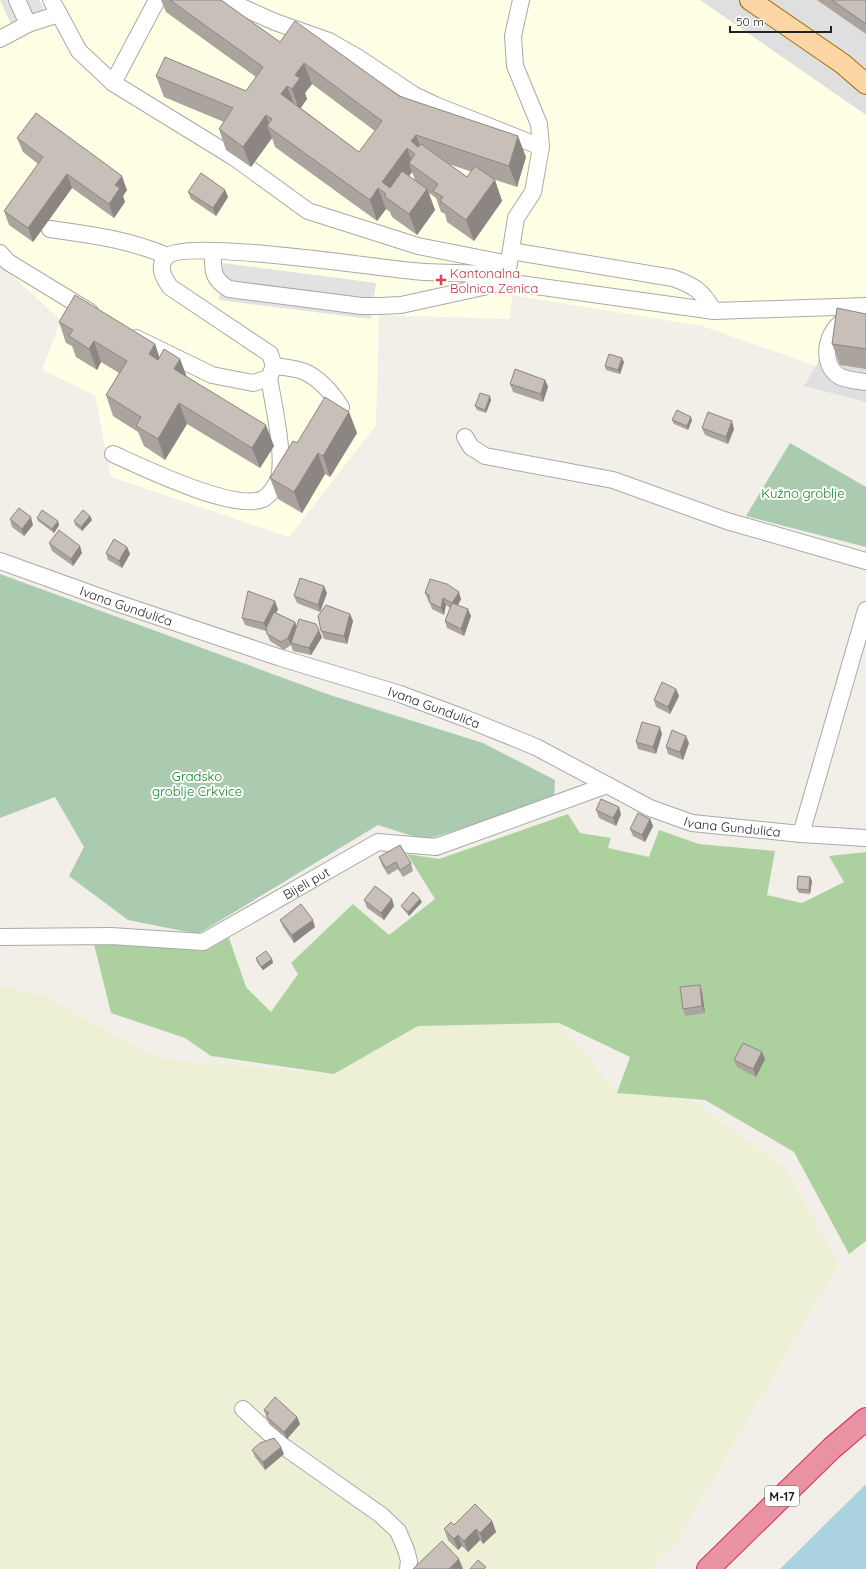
<svg xmlns="http://www.w3.org/2000/svg" width="866" height="1569" viewBox="0 0 866 1569" font-family="Quicksand,sans-serif">
	<rect width="100%" height="100%" fill="#f2efe9"/>
	<path fill="#e0dfdf" d="M700,0H866V115L705,5Z
		M834,321L866,323V402L804,386L816,366Z"/>
	<path fill="#ffffe5" d="M0,0H700L866,115V323L834,321L816,366L702,326L513,295L509,319L379,315L376,425L289,537L111,477L95,395L42,370L61,320L0,265Z"/>
	<path fill="#eef0d5" d="M0,985L43,996L159,1059L334,1074L418,1026L559,1023L617,1092L691,1100L786,1168L838,1265L680,1536L649,1569H0Z"/>
	<path fill="#add19e" d="M568,814L580,833L611,838L608,848L649,857L659,830L699,844L775,851L767,895L802,903L844,882L829,856L866,852V1241L849,1254L794,1152L705,1100L617,1093L630,1057L559,1023L418,1026L334,1074L211,1056L185,1038L111,1013L94,944L229,938L246,987L271,1012L298,974L291,963L353,904L389,935L435,899L407,854L439,859Z"/>
	<path fill="#aacbaf" d="M790,443L866,487V547L746,516Z
		M0,574L330,695L483,743L555,780L554,799L425,840L378,825L198,934L128,920L69,876L84,847L55,797L0,818Z"/>
	<path fill="#e2e2e2" d="M0,0H39L44,10L12,26Z
		M223,263L376,283L371,319L219,300Z"/>
	<path fill="#aad3df" d="M866,1484V1569H780Z"/>
	<g fill="none" stroke-linecap="round" stroke-linejoin="round">
		<defs>
			<g id="minor">
				<path d="M17,0L28,24"/>
				<path d="M226,0L275,22L329,41L357,57L414,95L435,105L541,147"/>
				<path d="M59,14L79,51L113,83L235,158L308,211L418,246L509,264"/>
				<path d="M0,39L28,24L59,14L51,0"/>
				<path d="M113,83L157,0"/>
				<path d="M50,229C91,235 128,239 167,256"/>
				<path d="M213,251C213,270 211,278 229,289L362,306H379L401,305L506,282L714,311L866,306"/>
				<path d="M511,251L673,278C695,286 701,290 714,311"/>
				<path d="M0,253L8,262L90,312"/>
				<path d="M507,275L516,218L533,192L541,147L539,124L515,66L513,36L521,0"/>
				<path d="M866,324L842,322C826,333 820,364 839,376C845,380 858,381 866,382"/>
				<path d="M136,338L212,375L253,383L269,378L274,366L270,354L170,287C164,278 157,267 166,257C184,238 378,268 413,271C444,274 476,273 507,274"/>
				<path d="M274,366C283,367 296,368 305,372C320,379 332,393 341,407"/>
				<path d="M465,437L471,447L485,456L613,480L727,521L866,561"/>
				<path d="M113,454C142,467 234,512 263,499C270,495 277,485 279,477C285,455 273,402 269,378"/>
				<path id="s1" d="M0,561L117,603L281,658L400,694L467,719L536,747L650,808L692,823L801,834L866,838"/>
				<path d="M801,834L866,610"/>
				<path id="s2" d="M0,937L111,936L203,942L378,842L436,847L607,785"/>
				<path d="M243,1409L283,1446L381,1515L398,1531L406,1550L409,1561L408,1569"/>
			</g>
			<path id="major" d="M750,0L843,64L866,84"/>
			<path id="highway" d="M708,1569L832,1448L866,1419"/>
		</defs>
		<use href="#minor" stroke="#a9a9a9" stroke-width="18"/>
		<use href="#major" stroke="#a06b00" stroke-width="22"/>
		<use href="#highway" stroke="#dc2a67" stroke-width="24"/>
		<use href="#minor" stroke="#fff" stroke-width="16"/>
		<use href="#major" stroke="#fcd6a4" stroke-width="20"/>
		<use href="#highway" stroke="#e892a2" stroke-width="22"/>
	</g>
	<path fill="#aba49e" fill-rule="evenodd" d="M161,0H221L280,42L399,96L526,157L517,187L493,179L495,180L502,201L474,241L447,222L445,214L441,212L436,198L429,193L435,210L417,235L392,217L390,212L386,209L377,221L275,147L272,138L251,167L226,150L219,129L224,122L164,97L156,76L246,91L256,77L166,12ZM312,84L375,131L359,152L301,108L307,99L305,93ZM449,164L472,172L467,177ZM412,172L415,180L409,176Z
		M817,0H866V34Z
		M17,138L127,190L123,196L125,202L114,218L72,188L33,242L9,225L4,211L38,164L23,152Z
		M225,190L228,197L216,216L191,199L188,192Z
		M866,314V369L840,365L832,344Z
		M59,322L155,344L159,357L180,359L186,376L274,446L260,468L187,424L165,460L144,446L138,432L113,416L106,395L119,373L101,362L97,370L76,357L72,346L66,343Z
		M624,362L620,374L606,370L605,366Z
		M545,380L548,387L543,402L513,392L510,384Z
		M491,400L486,413L477,410L475,406Z
		M349,412L357,433L330,477L325,474L302,513L278,499L270,478L297,443Z
		M672,420H692L688,430L674,424Z
		M702,428L734,429L728,444L705,435Z
		M90,516L92,520L82,531L75,525L74,521Z
		M37,518L59,525L54,533L38,521Z
		M10,519L33,525L24,536L12,527Z
		M49,543L82,553L73,566L52,551Z
		M127,547L130,554L122,568L108,560L106,553Z
		M327,593L320,612L297,603L294,596Z
		M425,593L461,599L458,605L471,616L464,636L447,628L445,621L450,608L446,605L444,615L432,609L429,601L428,600Z
		M278,609L276,613L295,622L296,626L322,637L311,655L293,651L291,645L284,650L270,641L266,631L245,625L242,618Z
		M350,614L353,621L347,644L324,639L321,631Z
		M676,689L679,696L670,714L656,707L654,700Z
		M662,734L656,754L638,749L636,742Z
		M689,743L683,760L668,754L666,747Z
		M596,810L621,814L616,826L599,818Z
		M650,819L653,826L645,842L633,836L630,829Z
		M379,857L411,863L413,871L403,877L398,869L388,875L382,865Z
		M810,877L812,881L810,894L799,893L797,889Z
		M392,899L394,906L384,920L367,908L364,900Z
		M422,902L409,916L403,909L401,906Z
		M280,920L315,927L294,943L283,927Z
		M256,958L272,959L273,963L263,970L257,962Z
		M702,992L705,1013L685,1016L683,1009Z
		M762,1052L765,1059L756,1077L737,1067L734,1060Z
		M264,1410L297,1417L300,1424L287,1439L269,1424Z
		M252,1450L284,1454L265,1470L255,1457Z
		M492,1521L496,1532L483,1544L480,1540L468,1552L462,1546L458,1550L448,1540L444,1529L454,1525Z"/>
	<path fill="#8b8681" d="M304,63L312,84L305,93L307,99L299,110L292,89L295,75Z
		M287,86L295,107L281,94Z
		M266,115L271,129L267,126L272,138L251,167L243,147Z
		M416,135L423,155L411,141Z
		M518,136L526,157L517,187L509,166Z
		M407,148L414,167L409,163L412,172L391,201L382,182Z
		M67,174L72,188L33,242L28,228Z
		M122,176L127,190L123,196L125,202L114,218L109,204L115,185Z
		M495,180L502,201L474,241L466,220Z
		M378,188L386,209L377,221L370,200Z
		M427,189L435,210L417,235L409,214Z
		M225,190L228,197L216,216L213,208Z
		M94,341L101,362L97,370L89,349Z
		M155,344L162,365L149,354Z
		M622,358L624,362L620,374L618,370Z
		M180,359L188,380L174,369Z
		M545,380L548,387L543,402L541,394Z
		M490,396L491,400L486,413L485,410Z
		M179,403L187,424L165,460L158,439Z
		M349,412L357,433L330,477L323,456Z
		M691,417L692,420L688,430L687,426Z
		M732,421L734,429L728,444L726,437Z
		M266,425L274,446L260,468L252,448Z
		M318,453L325,474L302,513L294,492Z
		M90,516L92,520L82,531L81,527Z
		M31,517L33,525L24,536L22,529Z
		M58,521L59,525L54,533L52,529Z
		M80,546L82,553L73,566L71,559Z
		M127,547L130,554L122,568L119,561Z
		M324,586L327,593L320,612L318,605Z
		M459,592L461,599L455,610L452,603Z
		M443,598L446,605L444,615L441,608Z
		M275,601L278,609L267,631L264,623Z
		M468,609L471,616L464,636L461,629Z
		M350,614L353,621L347,644L344,636Z
		M295,622L297,629L291,643V645L288,638Z
		M319,630L322,637L311,655L309,648Z
		M676,689L679,696L670,714L668,707Z
		M660,727L662,734L656,754L653,747Z
		M686,736L689,743L683,760L680,752Z
		M619,807L621,814L616,826L613,818Z
		M650,819L653,826L645,842L642,835Z
		M810,877L812,881L810,894L809,890Z
		M392,899L394,906L384,920L381,913Z
		M420,899L422,902L409,916L408,912Z
		M313,920L315,927L294,943L292,935Z
		M272,959L273,963L263,970L261,967Z
		M700,985L702,992L705,1013L702,1006Z
		M762,1052L765,1059L756,1077L753,1069Z
		M297,1417L300,1424L287,1439L284,1432Z
		M281,1447L284,1454L265,1470L263,1462Z
		M492,1521L496,1532L483,1544L480,1533Z
		M476,1529L480,1540L468,1552L464,1541Z
		M458,1535L462,1546L458,1550L454,1539Z
		M459,1559L463,1569H449Z"/>
	<path fill="#c7bfb8" stroke="#8b8681" fill-rule="evenodd" d="M170,0H221L280,42L295,21L399,96L518,136L509,166L416,135L411,141L418,147L421,144L467,177L475,166L495,180L466,220L440,201L443,197L433,191L438,184L409,163L415,154L407,148L382,182L390,188L402,171L427,189L409,214L384,196L386,194L378,188L370,200L267,126L272,119L266,115L243,147L219,129L233,108L156,76L165,57L246,91L263,67ZM304,63L382,121L359,152L281,94L287,86L292,89L300,78L295,75Z
		M832,0H866V24Z
		M36,113L122,176L115,185L120,188L109,204L67,174L28,228L4,211L43,157L17,138Z
		M201,173L225,190L213,208L188,192Z
		M75,295L155,344L149,354L158,360L164,349L180,359L174,369L266,425L252,448L179,403L158,439L136,426L141,417L106,395L127,361L94,341L89,349L69,336L73,330L59,322Z
		M837,308L866,314V349L832,344Z
		M609,354L622,358L618,370L605,366Z
		M515,369L545,380L541,394L510,384Z
		M480,393L490,396L485,410L475,406Z
		M325,397L349,412L323,456L318,453L294,492L270,478L293,441L297,443Z
		M677,410L691,417L687,426L672,420Z
		M708,412L732,421L726,437L702,428Z
		M19,508L31,517L22,529L10,519Z
		M42,510L58,521L52,529L37,518Z
		M83,510L90,516L81,527L74,521Z
		M59,530L80,546L71,559L49,543Z
		M114,539L127,547L119,561L106,553Z
		M300,578L324,586L318,605L294,596Z
		M430,579L447,584L459,592L452,603L443,598L441,608L429,602V595L425,593Z
		M248,591L275,601L264,623L242,618Z
		M452,603L468,609L461,629L445,621Z
		M326,605L350,614L344,636L321,631L318,616Z
		M274,612L295,622L288,638L281,642L267,634L266,628Z
		M299,619L316,624L319,630L309,648L291,643Z
		M662,682L676,689L668,707L654,700Z
		M642,722L660,727L653,747L636,742Z
		M672,730L686,736L680,752L666,747Z
		M601,799L619,807L613,818L596,810Z
		M638,813L650,819L642,835L630,829Z
		M400,845L411,863L400,870L396,862L386,868L379,857Z
		M798,876L810,877L809,890L797,889Z
		M375,886L392,899L381,913L364,900Z
		M413,892L420,899L408,912L401,906Z
		M301,904L313,920L292,935L280,920Z
		M266,951L272,959L261,967L256,958Z
		M700,985L702,1006L683,1009L680,987Z
		M743,1043L762,1052L753,1069L734,1060Z
		M275,1397L297,1417L284,1432L266,1416L269,1413L264,1410Z
		M274,1438L281,1447L263,1462L252,1450L260,1443Z
		M475,1504L492,1521L480,1533L476,1529L464,1541L458,1535L454,1539L444,1529L451,1522L454,1525Z
		M442,1541L459,1559L449,1569H413Z
		M478,1560L486,1567L484,1569H470Z"/>
	<path fill="#e0444e" stroke="#fff" stroke-width="1.5" d="M439 274h4v4h4v4h-4v4h-4v-4h-4v-4h4z"/>
	<g text-anchor="middle" dominant-baseline="central" stroke-width="4" stroke-linejoin="round" paint-order="stroke">
		<rect fill="#fff" stroke="#646464" stroke-width="1" x="765" y="1486" width="34" height="20" rx="3"/>
		<g font-size="12" font-weight="bold" fill="#222">
			<text x="782" y="1496">M-17</text>
		</g>
		<g font-size="13" fill="#be3a42" stroke="#fff" text-anchor="start">
			<text x="450" y="273">Kantonalna<tspan x="450" dy="15">Bolnica Zenica</tspan></text>
		</g>
		<g font-size="13" fill="#0c8416" stroke="#fff">
			<text x="803" y="493">Kužno groblje</text>
			<text x="197" y="776">Gradsko<tspan x="197" dy="15">groblje Crkvice</tspan></text>
		</g>
		<g font-size="13" fill="#222" stroke="#fff">
			<text stroke="none"><textPath href="#s1" startOffset="134">Ivana Gundulića</textPath></text>
			<text stroke="none"><textPath href="#s1" startOffset="458">Ivana Gundulića</textPath></text>
			<text stroke="none"><textPath href="#s1" startOffset="782">Ivana Gundulića</textPath></text>
			<text stroke="none"><textPath href="#s2" startOffset="322">Bijeli put</textPath></text>
		</g>
	</g>
	<path d="M730 26v6h101v-6" fill="none" stroke="#222222" stroke-width="2"/>
	<text x="736" y="26" font-size="12" fill="#222222" stroke="#ffffff" stroke-width="3" paint-order="stroke">50 m</text>
</svg>
